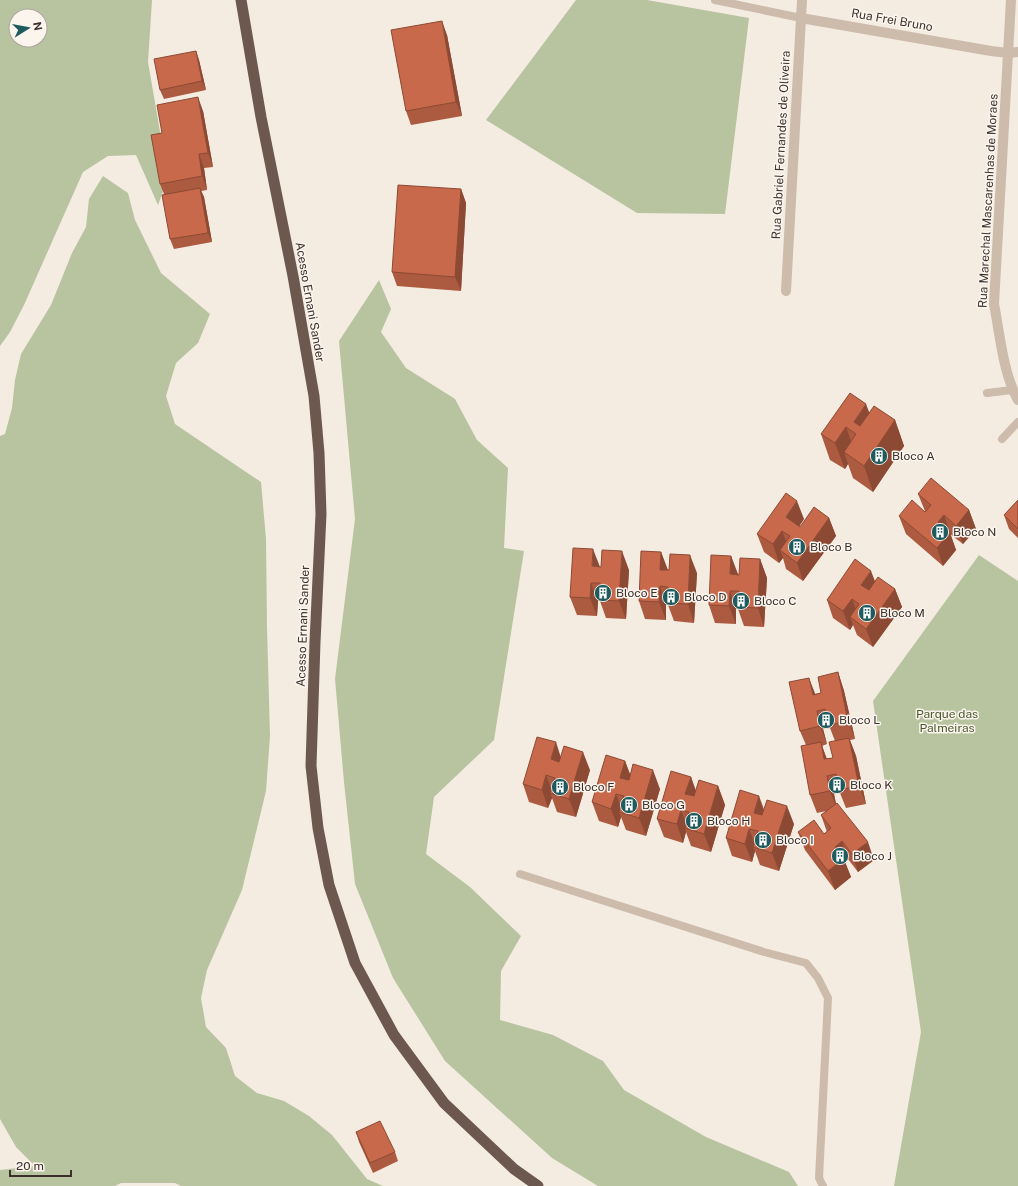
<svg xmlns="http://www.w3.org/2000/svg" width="1018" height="1186" viewBox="0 0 1018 1186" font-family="'Public Sans',sans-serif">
	<rect width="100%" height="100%" fill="#f4ebe1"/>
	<path fill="#b8c4a0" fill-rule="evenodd" d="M0,0H152L148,62L168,178L158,205L136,155L108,156L83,172L24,305L10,332L0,346ZM16,16H40V40H16Z
		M576,0H647L749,18L725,214L637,213L486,120Z
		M103,176L128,193L135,220L161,273L210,314L198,343L176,363L166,396L175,424L261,482L266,539L267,627L270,736L266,791L242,890L207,970L201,998L206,1027L226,1048L235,1076L257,1093L284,1101L309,1116L332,1135L367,1179L383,1186H181L175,1183H121L115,1186H0V1170L35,1166L16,1147L0,1119V436L5,434L12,408L15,380L21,354L51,305L72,253L86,227L89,199Z
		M379,280L391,309L381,332L406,368L455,399L477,440L508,468L504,548L524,551L494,740L434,797L426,854L470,887L521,936L501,971L500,1020L553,1035L603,1061L624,1090L706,1137L789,1172L798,1186H598L552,1158L445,1061L393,978L355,884L344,782L335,679L355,519L339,341Z
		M979,555L1018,581V1186H894L921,1032L873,701Z"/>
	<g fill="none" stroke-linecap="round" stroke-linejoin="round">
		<path stroke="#cdbbac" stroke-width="8" d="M715,0L801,18
			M987,393L1012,390
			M1002,439L1018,422
			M520,874L764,952L806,963L818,978L828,998L819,1178L823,1186"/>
		<path stroke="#cdbbac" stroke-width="10" d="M801,18L991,51L1008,53L1018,52
			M786,291L802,0"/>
		<path stroke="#cdbbac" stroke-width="10" d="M1011,0L994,304C1000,335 1003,373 1018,400"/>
		<path stroke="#6c584f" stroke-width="11" d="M241,0L261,117L293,276L314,396L319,453L321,514L315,642L311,766L318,828L329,885L355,963L394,1035L444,1103L514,1169L538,1186"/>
	</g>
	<path fill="#ac5a40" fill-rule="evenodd" d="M447,35L462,116L411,125L406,111Z
		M196,51L199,60L206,90L164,99L160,90Z
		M203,111L213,167L204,168L207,190L201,191L204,197L212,242L174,249L170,239L164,194L160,184L162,133Z
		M461,189L466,203L461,291L397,286L392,272Z
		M869,413L895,420L904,446L873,492L853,478L848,464L845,469L830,460L821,434Z
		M918,494L969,510L976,529L963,544L950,534L956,550L943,566L906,534L899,516L925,511Z
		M1018,500V538L1009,529L1004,515Z
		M829,518L836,536L803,581L786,569L783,558L779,563L764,552L757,534L804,519L799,527H800Z
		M661,552L668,570L697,573L694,623L674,621L668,605H666V620L645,619L639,601Z
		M731,556L738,574L739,575L760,559L767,578L764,627L744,626L738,609H736V624L715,623L709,605Z
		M600,567L629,570L626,619L606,618L600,601H598L597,616L577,615L570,597Z
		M875,581L895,589L902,607L873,647L857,635L853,625L850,630L833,618L827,600Z
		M838,672L844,691L855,739L850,740L856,756L866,804L846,808L840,793L834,794L836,804L874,860L858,872L848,859L845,862L851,877L835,890L805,850L798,832L824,834L827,832L821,815L826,811L817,813L810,795L806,745L800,731L815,694L821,693ZM830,728L835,741L833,758L827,759L822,746L827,744L823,729Z
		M561,757L590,770L576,817L557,812L552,798L548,808L529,802L523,784Z
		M625,761L630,775L660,789L646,836L626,830L621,817L618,827L599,821L592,802Z
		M691,777L696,791L718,786L725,805L711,852L691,846L686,832L683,843L664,837L657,819Z
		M764,810L794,824L779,871L760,865L755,851L752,862L732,856L726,838Z
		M356,1132L395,1152L398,1161L373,1173L359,1142Z"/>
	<path fill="#8c4a34" d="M442,21L447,35L462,116L456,102Z
		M196,51L199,60L206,90L202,81Z
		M198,97L203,111L213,167L208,153Z
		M199,154L204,168L207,190L202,176Z
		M200,188L204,197L212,242L208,233Z
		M461,189L466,203L461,291L455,277Z
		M866,404L876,430L863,448L854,422Z
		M895,420L904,446L873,492L864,466Z
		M846,427L855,453L844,452L848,464L845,469L835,443Z
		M797,501L804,519L792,536L786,517Z
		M969,510L976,529L963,544L956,526Z
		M944,515L956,550L943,566L937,548L938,522Z
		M829,518L836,536L803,581L797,563Z
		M782,531L789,549L780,550L783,558L779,563L773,544Z
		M593,549L600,567L592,566Z
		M622,551L629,570L626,619L619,601Z
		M661,552L668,571L660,570Z
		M690,555L697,573L694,623L688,604Z
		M731,556L738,575L730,574Z
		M760,559L767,578L764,627L758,608Z
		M871,571L878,589L868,603L861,585Z
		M591,583L598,601L597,616L590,598Z
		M660,586L666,605V620L659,602Z
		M895,589L902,607L873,647L866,629Z
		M730,591L736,609V624L729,606Z
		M852,599L859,617H850L853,625L850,630L843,611Z
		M838,672L844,691L855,739L848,721Z
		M809,678L816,696L813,695Z
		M817,711L823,729L827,744L820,726Z
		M849,738L856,756L866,804L859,786Z
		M556,742L562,761L557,778L551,759Z
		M821,742L827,761L824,759Z
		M583,752L590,770L576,817L569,799Z
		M625,761L632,779L627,796L620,778Z
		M653,770L660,789L646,836L639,818Z
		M546,775L553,793H550L552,798L548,808L542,790Z
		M827,776L834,794L837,809L830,791Z
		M691,777L697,795L692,812L685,794Z
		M718,786L725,805L711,852L704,834Z
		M616,794L623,812H619L621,817L618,827L611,809Z
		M759,796L766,815L761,831L754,813Z
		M787,806L794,824L779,871L772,853Z
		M681,810L688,828H685L686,832L683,843L677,824Z
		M749,829L756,847H753L755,851L752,862L745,844Z
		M842,841L848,859L845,862L851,877L835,890L828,871L835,847Z
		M868,842L874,860L858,872L852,854Z"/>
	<path fill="#c8694b" stroke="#8c4a34" d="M442,21L456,102L406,111L391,30Z
		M196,51L202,81L160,90L154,59Z
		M198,97L208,153L199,154L202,176L160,184L151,135L162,133L157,105Z
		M398,185L461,189L455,277L392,272Z
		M200,188L208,233L170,239L162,195Z
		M850,393L866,404L854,422L860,426L874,406L895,420L864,466L844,452L856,434L846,427L835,443L821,434Z
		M931,478L969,510L956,526L944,515L938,522L950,532L937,548L899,516L912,500L925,512L931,505L918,494Z
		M786,493L797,501L786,517L800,527L814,507L829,518L797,563L780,550L790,536L782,531L773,544L757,534Z
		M1018,500V529L1004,515Z
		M573,548L593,549L592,566L601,567L602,550L622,551L619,601L599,600L600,583H591L590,598L570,597Z
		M641,551L661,552L660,570H669L670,554L690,555L688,604L667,603L668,587L660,586L659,602L639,601Z
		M711,555L731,556L730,574L739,575L740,558L760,559L758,608L738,607L739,591H730L729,606L709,605Z
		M855,559L871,571L861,585L869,590L878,577L895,589L866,629L850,617L859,604L852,599L843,611L827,600Z
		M838,672L848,721L829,725L825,709L817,711L820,726L800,731L789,682L809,678L813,695L821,693L818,677Z
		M537,737L556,742L551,759L559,762L564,746L583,752L569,799L550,793L555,778L546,775L542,790L523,784Z
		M849,738L859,786L839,790L836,774L827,776L830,791L810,795L801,746L821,742L824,759L833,758L829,742Z
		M606,755L625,761L620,778L629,780L633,764L653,770L639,818L619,812L624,796L616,794L611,809L592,802Z
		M671,771L691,777L685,794L694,796L699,780L718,786L704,834L685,828L689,812L681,810L677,824L657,819Z
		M740,790L759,796L754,813L762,815L767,800L787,806L772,853L753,847L758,831L749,829L745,844L726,838Z
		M837,803L868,842L852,854L842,841L835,847L844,859L828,871L798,832L814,820L824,834L831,828L821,815Z
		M380,1121L395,1152L370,1163L356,1132Z"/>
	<defs>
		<symbol id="building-disc" viewBox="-11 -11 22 22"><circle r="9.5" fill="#1f5a5e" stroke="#fbf5ee"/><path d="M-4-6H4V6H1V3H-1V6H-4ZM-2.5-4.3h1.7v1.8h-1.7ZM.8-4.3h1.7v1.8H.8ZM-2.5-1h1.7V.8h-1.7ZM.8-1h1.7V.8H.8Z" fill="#fff"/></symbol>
	</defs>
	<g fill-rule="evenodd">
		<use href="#building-disc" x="869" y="446" width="20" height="20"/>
		<use href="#building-disc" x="930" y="522" width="20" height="20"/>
		<use href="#building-disc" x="787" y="537" width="20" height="20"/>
		<use href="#building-disc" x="593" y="583" width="20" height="20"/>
		<use href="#building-disc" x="661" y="587" width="20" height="20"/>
		<use href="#building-disc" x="731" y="591" width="20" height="20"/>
		<use href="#building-disc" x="857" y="603" width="20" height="20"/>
		<use href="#building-disc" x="816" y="710" width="20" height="20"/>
		<use href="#building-disc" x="827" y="775" width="20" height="20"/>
		<use href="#building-disc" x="550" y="777" width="20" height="20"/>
		<use href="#building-disc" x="619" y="795" width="20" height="20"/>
		<use href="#building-disc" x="684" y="811" width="20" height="20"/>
		<use href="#building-disc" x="753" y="830" width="20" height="20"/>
		<use href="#building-disc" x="830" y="846" width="20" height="20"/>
	</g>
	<g text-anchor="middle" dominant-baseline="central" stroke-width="3" stroke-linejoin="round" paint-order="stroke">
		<g font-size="12" fill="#3b302b" stroke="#fbf5ee">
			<text transform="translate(892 20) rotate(10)">Rua Frei Bruno</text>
			<text transform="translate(781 145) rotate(-87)">Rua Gabriel Fernandes de Oliveira</text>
			<text transform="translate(988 201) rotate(-87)">Rua Marechal Mascarenhas de Moraes</text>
			<text transform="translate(310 302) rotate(80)">Acesso Ernani Sander</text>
			<text transform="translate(303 626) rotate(-88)">Acesso Ernani Sander</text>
		</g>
		<g font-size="12" fill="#3b302b" stroke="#fbf5ee" text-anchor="start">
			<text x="892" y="456">Bloco A</text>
			<text x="953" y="532">Bloco N</text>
			<text x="810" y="547">Bloco B</text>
			<text x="616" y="593">Bloco E</text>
			<text x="684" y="597">Bloco D</text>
			<text x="754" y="601">Bloco C</text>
			<text x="880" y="613">Bloco M</text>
			<text x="839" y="720">Bloco L</text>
			<text x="850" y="785">Bloco K</text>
			<text x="573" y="787">Bloco F</text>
			<text x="642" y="805">Bloco G</text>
			<text x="707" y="821">Bloco H</text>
			<text x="776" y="840">Bloco I</text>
			<text x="853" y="856">Bloco J</text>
		</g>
		<g font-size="12" fill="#4a5a2e" stroke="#fbf5ee">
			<text x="947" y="714">Parque das<tspan x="947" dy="14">Palmeiras</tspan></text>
		</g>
	</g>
	<g transform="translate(28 28) rotate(79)"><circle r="19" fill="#fbf5ee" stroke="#aea6a0"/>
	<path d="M0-3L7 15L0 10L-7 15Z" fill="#1f5a5e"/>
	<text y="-6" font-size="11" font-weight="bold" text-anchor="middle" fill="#3b302b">N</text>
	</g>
	<path d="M10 1170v6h61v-6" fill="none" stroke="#3b302b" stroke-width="2"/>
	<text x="16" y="1170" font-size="12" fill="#3b302b" stroke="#fbf5ee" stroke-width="3" paint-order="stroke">20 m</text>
</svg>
